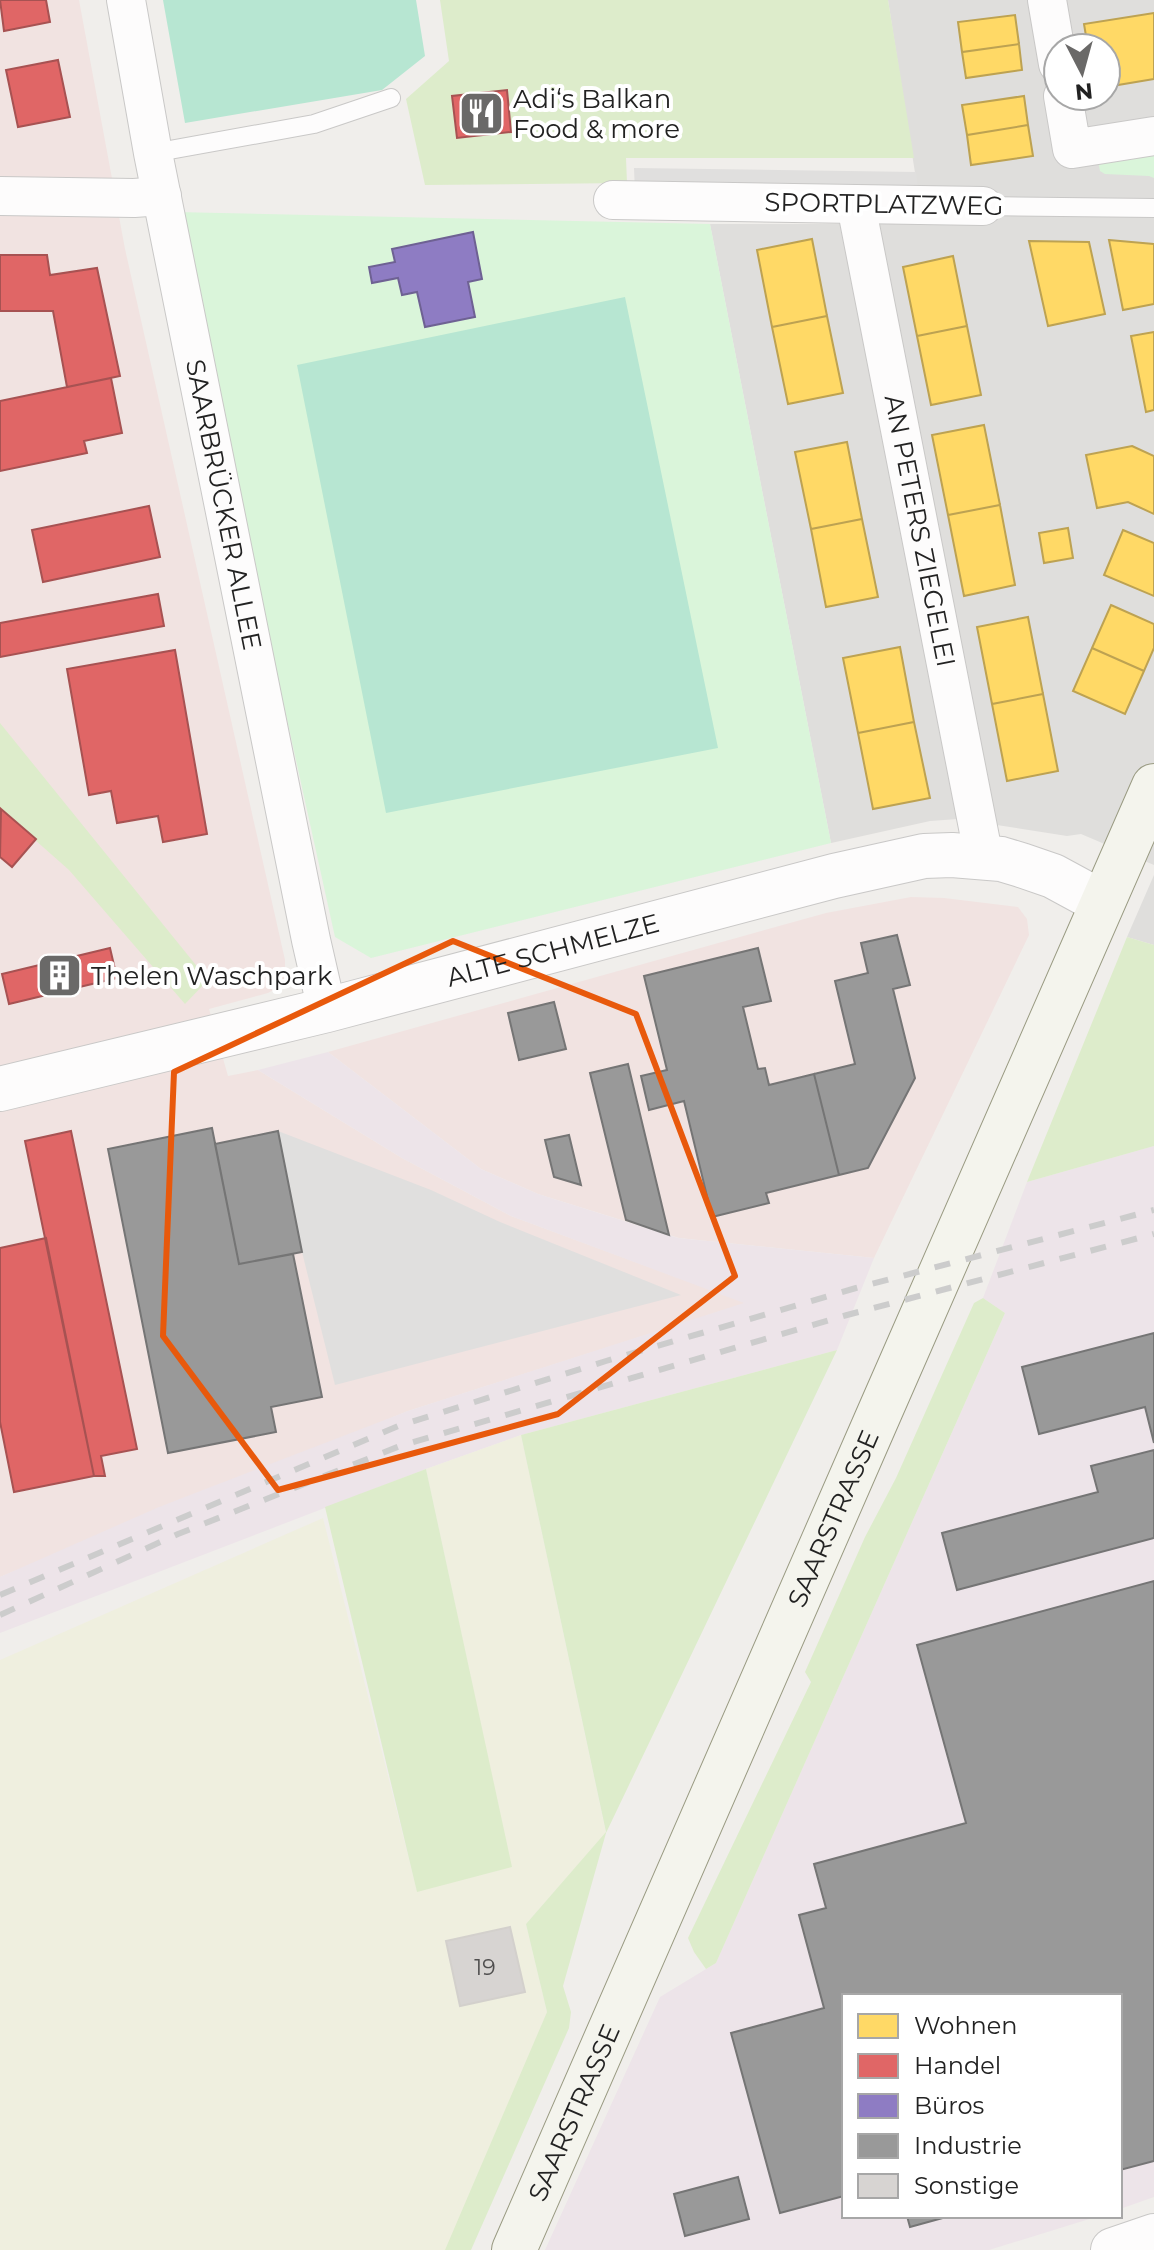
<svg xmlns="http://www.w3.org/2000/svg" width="1154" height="2250" viewBox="0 0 1154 2250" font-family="Montserrat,sans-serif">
	<rect width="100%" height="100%" fill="#f0eeeb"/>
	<path fill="#dfdedc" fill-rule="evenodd" d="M888,0H1154V865L1081,834L1067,836L958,819L930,821L831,843L710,224H923ZM1058,48H1106V96H1058Z
		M1154,875V945L1127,937Z"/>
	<path fill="#f1e3e1" d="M0,0H79L125,249L285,960V975L282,985L268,993L209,1009L228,1076L258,1070L402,1158L511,1216L746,1303L408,1411L0,1577Z
		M911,897L944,898L1018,907L1027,919L1029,935L874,1258L679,1238L538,1194L481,1169L328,1052L826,913Z"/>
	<path fill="#ede4e9" d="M328,1052L481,1169L538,1194L678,1238L874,1258L837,1350L521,1435L426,1469L0,1633V1577L159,1507L408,1411L744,1303L511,1216L402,1158L258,1070Z
		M1154,1146V2197L1120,2209V1996H844V2216H1099L989,2250H545L660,1997L716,1963L1005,1313L983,1298L1027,1182Z"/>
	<path fill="#efefdf" d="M521,1435L606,1833L526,1924L547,2012L448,2250H0V1660L323,1518L417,1891L511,1866L426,1469Z"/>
	<path fill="#ddeccb" d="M440,0H888L914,158H626L627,183L425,185L406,99L449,61Z
		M0,723L208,980L185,1004L69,870L0,809Z
		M1127,937L1154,945V1146L1027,1182Z
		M983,1298L1005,1313L716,1963L706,1969L694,1952L688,1938L811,1682L805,1672L865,1537L896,1478L974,1303Z
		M837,1350L606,1833L563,1986L571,2012L569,2028L471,2250H445L547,2012L526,1924L606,1832L521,1435Z
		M426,1469L512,1867L417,1892L325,1507Z"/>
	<path fill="#daf5da" d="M1154,151V178L1149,176L1105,174L1100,171L1098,161Z
		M175,212L710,224L831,843L371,958L335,937Z"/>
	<path fill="#b7e6d2" d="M163,0H416L425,56L382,90L185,123Z
		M625,297L718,748L386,813L297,365Z"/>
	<path fill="#e0dfde" d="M634,168L916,172L919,197L635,193Z
		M278,1131L431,1190L500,1222L681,1295L335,1385L302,1252Z"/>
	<path fill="#ffd966" stroke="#bda252" stroke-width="2" d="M1154,13V79L1106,87V48H1088L1084,24Z
		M1015,15L1019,44L962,52L958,22Z
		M1019,44L1022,70L966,78L962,52Z
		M1024,96L1028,125L967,135L962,105Z
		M1028,125L1033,156L971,165L967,135Z
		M812,239L827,316L772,327L757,250Z
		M1109,240L1154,244V304L1123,310Z
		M1029,241L1089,242L1105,314L1048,326Z
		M953,256L967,326L917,336L903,267Z
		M827,316L843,393L788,404L772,327Z
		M967,326L981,395L931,405L917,336Z
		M1154,332V410L1146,412L1131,336Z
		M984,425L1000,505L948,515L932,435Z
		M847,442L862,519L811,529L795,452Z
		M1132,446L1154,456V514L1128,502L1097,508L1086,455Z
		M1000,505L1015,585L964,596L948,515Z
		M862,519L878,597L826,607L811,529Z
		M1068,528L1073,558L1044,563L1039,533Z
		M1123,530L1154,543V596L1104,575Z
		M1111,605L1154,624V648L1144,671L1092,648Z
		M1028,617L1043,694L992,704L977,627Z
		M900,647L914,722L858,733L843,658Z
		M1092,648L1144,671L1125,714L1073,691Z
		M1043,694L1058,771L1007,781L992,704Z
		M914,722L930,798L873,809L858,733Z"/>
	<path fill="#e06666" stroke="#a75252" stroke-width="2" d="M0,0H46L50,22L4,31Z
		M58,60L70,117L18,127L6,70Z
		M507,90L511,132L457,138L452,96Z
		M0,255H47L50,275L97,268L120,376L67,387L53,311H0Z
		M111,378L122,433L84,441L87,453L0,471V401Z
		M149,506L160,557L43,582L32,530Z
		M158,594L164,626L0,657V623Z
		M175,650L207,834L163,842L158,816L117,823L111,791L89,795L67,669Z
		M1,809L36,839L12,867L0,857Z
		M110,948L117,978L9,1004L2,974Z
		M71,1131L137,1449L101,1456L105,1476H94L25,1141Z
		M46,1238L94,1476L14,1492L0,1422V1248Z"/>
	<path fill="#8e7cc3" stroke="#6e6193" stroke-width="2" d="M473,232L482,279L468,282L475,317L425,327L417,292L402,295L398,278L372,283L369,267L395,262L392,249Z"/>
	<path fill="#999" stroke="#757575" stroke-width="2" d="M897,935L910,985L893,989L915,1078L868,1168L839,1175L814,1074L855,1064L835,981L868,973L861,943Z
		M758,948L771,1001L743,1007L758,1069L765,1068L769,1085L814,1074L839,1175L766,1193L769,1203L712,1217L684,1101L649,1110L641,1076L667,1070L644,976Z
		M554,1002L566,1049L519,1060L508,1013Z
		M628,1064L669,1235L626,1220L590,1073Z
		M212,1128L239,1264L293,1254L322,1397L271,1407L276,1432L168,1453L108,1149Z
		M278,1131L302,1252L239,1264L215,1144Z
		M569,1135L581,1185L554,1177L545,1140Z
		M1154,1333V1443L1145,1407L1039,1434L1022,1367Z
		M1154,1450V1538L957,1590L942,1533L1098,1492L1091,1466Z
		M1154,1581V2161L1120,2170V1996H844V2196L780,2213L731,2033L824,2008L799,1915L826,1908L814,1864L966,1823L917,1645Z
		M738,2177L749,2219L685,2236L674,2194Z
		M907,2216H950L910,2227Z"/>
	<path fill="#d7d4d2" stroke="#d3d0cc" stroke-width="2" d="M510,1927L525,1992L460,2006L446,1941Z"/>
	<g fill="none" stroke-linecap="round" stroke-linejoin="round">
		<defs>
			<path id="service" d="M153,153L314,124L391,98
				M983,206L1154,208"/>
			<g id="minor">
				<path id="s1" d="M126,0L153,153L311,940L327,1010"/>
				<path d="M1047,0L1058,64"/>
				<path d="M1063,96L1072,149L1154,136"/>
				<path d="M0,196L134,198L162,196"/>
				<path d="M613,200L983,206"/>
				<path id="s2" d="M856,205L984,858"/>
			</g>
			<g id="tertiary">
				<path id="s3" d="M0,1089L327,1010L834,876L924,856L952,855L1001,859L1021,865L1053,876L1101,902"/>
				<path d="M1113,2250L1154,2236"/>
			</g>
			<g id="secondary">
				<path id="s4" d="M514,2250C728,1763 939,1273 1154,786"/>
			</g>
		</defs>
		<use href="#service" stroke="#c9c8c7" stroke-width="20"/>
		<use href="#minor" stroke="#c9c8c7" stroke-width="40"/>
		<use href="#tertiary" stroke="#c9c8c7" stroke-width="46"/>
		<use href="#secondary" stroke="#999a82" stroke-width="46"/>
		<use href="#service" stroke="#fdfcfc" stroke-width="18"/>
		<use href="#minor" stroke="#fdfcfc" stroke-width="38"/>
		<use href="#tertiary" stroke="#fdfcfc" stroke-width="44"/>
		<use href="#secondary" stroke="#f4f4ed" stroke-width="44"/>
		<path stroke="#ccc" stroke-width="6" stroke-dasharray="16 16" stroke-linecap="butt" d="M0,1595L398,1426L606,1361L856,1288L1154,1210
			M0,1615L178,1534L400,1446L847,1315L1154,1234"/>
	</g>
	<path fill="none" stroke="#e8590c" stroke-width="6" stroke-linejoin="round" d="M453,941L636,1014L735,1276L558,1414L278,1490L163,1336L174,1072Z"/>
	<defs>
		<symbol id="restaurant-square" viewBox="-11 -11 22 22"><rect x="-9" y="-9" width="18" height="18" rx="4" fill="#6a6968" stroke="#fff"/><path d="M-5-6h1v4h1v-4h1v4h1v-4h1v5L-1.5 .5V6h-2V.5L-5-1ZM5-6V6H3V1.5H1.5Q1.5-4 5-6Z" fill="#fff"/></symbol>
		<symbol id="building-square" viewBox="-11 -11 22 22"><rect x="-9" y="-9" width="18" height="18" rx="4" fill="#6a6968" stroke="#fff"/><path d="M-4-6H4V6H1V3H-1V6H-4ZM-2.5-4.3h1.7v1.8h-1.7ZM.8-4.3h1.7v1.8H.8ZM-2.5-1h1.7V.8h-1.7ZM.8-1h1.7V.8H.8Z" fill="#fff"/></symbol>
	</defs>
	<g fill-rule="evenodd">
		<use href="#restaurant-square" x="456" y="88" width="51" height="51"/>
		<use href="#building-square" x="34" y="950" width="51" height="51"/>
	</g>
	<g text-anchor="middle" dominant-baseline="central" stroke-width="8" stroke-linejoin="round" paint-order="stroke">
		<g font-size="22" fill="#4f4e4e">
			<text x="485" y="1967">19</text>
		</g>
		<g font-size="26" fill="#222" stroke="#fff" text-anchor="start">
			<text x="513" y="99">Adi‘s Balkan<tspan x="513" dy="30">Food &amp; more</tspan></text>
			<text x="91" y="976">Thelen Waschpark</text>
		</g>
		<g font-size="26" fill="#222" stroke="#fff">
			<text transform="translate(884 204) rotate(1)">SPORTPLATZWEG</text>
			<text stroke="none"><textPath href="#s1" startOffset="514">SAARBRÜCKER ALLEE</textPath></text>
			<text stroke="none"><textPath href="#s2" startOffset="332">AN PETERS ZIEGELEI</textPath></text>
			<text stroke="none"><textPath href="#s3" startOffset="570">ALTE SCHMELZE</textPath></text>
			<text stroke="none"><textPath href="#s4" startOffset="798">SAARSTRASSE</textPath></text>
			<text stroke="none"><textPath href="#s4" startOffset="150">SAARSTRASSE</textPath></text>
		</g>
	</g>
	<rect x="842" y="1994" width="280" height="224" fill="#ffffff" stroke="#a7a7a7" stroke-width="2"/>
	<rect x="858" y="2014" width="40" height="24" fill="#ffd966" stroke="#a7a7a7" stroke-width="2"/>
	<text x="914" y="2034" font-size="24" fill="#222222">Wohnen</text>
	<rect x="858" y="2054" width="40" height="24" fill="#e06666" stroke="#a7a7a7" stroke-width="2"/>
	<text x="914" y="2074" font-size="24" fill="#222222">Handel</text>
	<rect x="858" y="2094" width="40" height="24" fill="#8e7cc3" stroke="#a7a7a7" stroke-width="2"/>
	<text x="914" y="2114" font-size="24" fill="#222222">Büros</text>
	<rect x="858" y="2134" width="40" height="24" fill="#999999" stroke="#a7a7a7" stroke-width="2"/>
	<text x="914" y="2154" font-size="24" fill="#222222">Industrie</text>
	<rect x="858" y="2174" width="40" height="24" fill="#d7d4d2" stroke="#a7a7a7" stroke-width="2"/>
	<text x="914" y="2194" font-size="24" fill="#222222">Sonstige</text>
	<g transform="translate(1082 72) rotate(174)"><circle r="38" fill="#ffffff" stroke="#a7a7a7" stroke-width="2"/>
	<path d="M0-6L14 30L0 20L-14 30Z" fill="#6a6968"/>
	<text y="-12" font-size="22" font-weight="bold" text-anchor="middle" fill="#222222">N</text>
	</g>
</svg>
